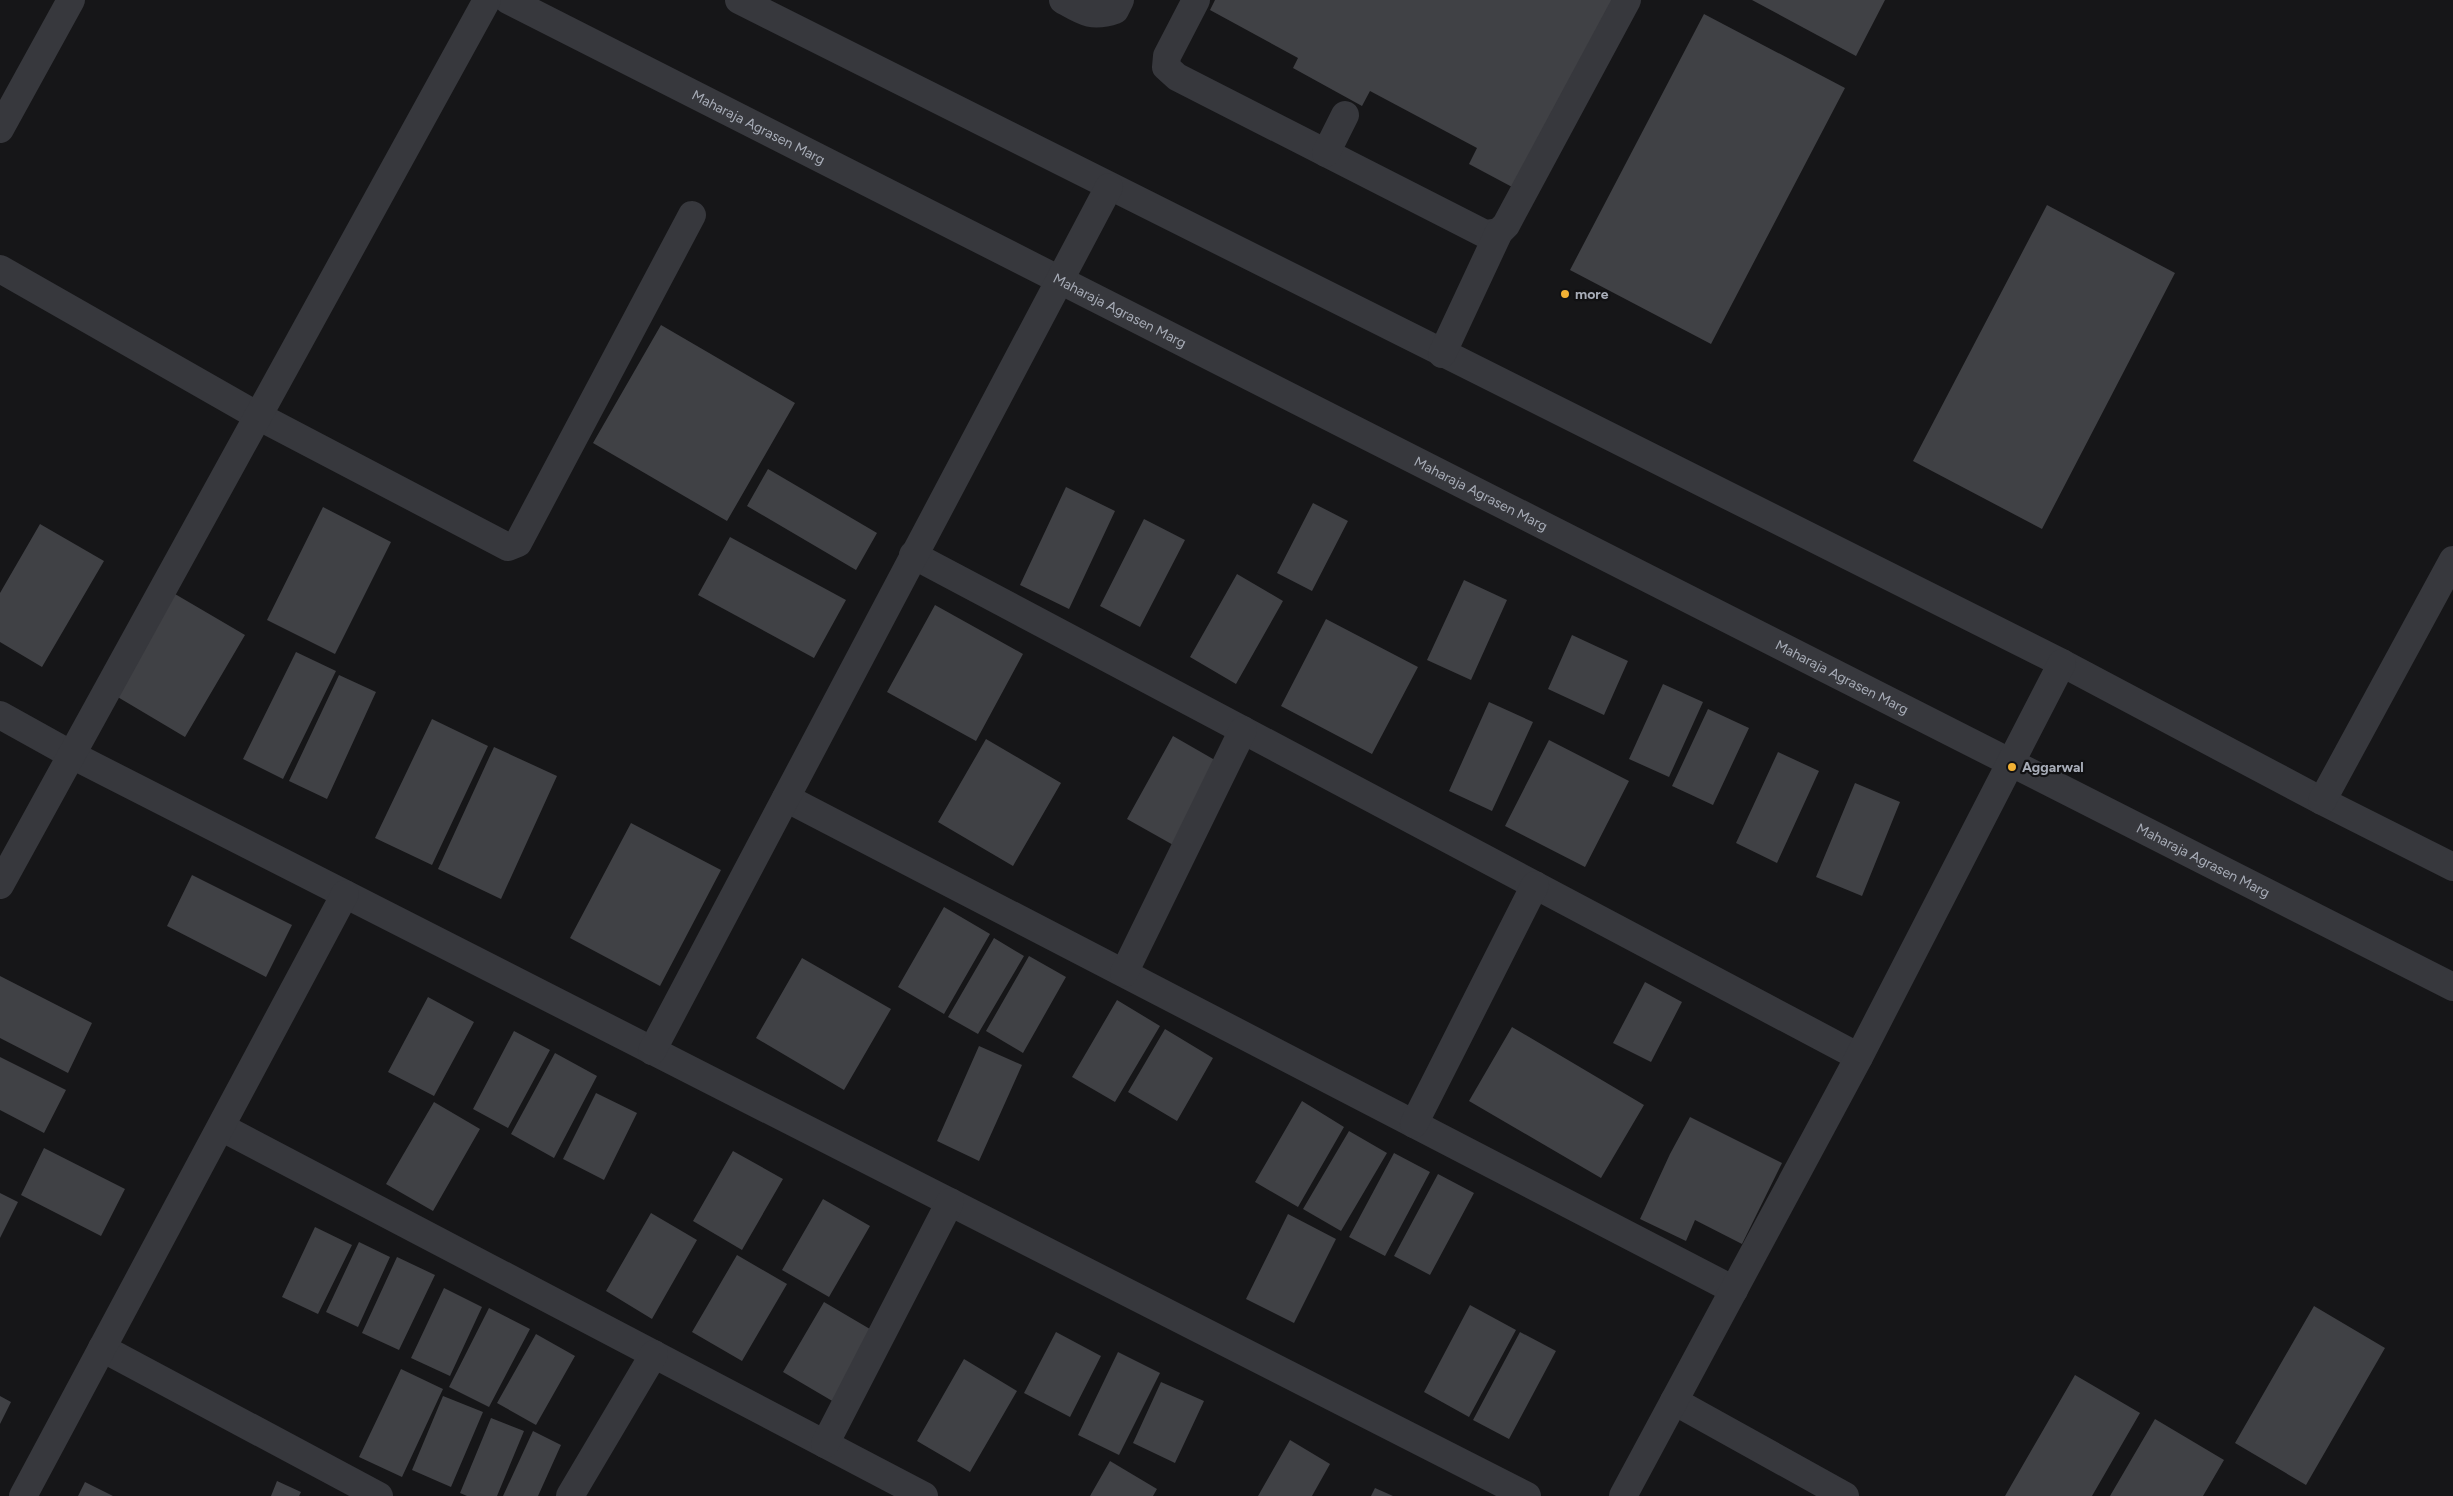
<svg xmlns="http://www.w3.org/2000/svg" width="2453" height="1496" viewBox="0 0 2453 1496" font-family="Figtree,sans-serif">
	<rect width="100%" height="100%" fill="#161618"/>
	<path fill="#404145" d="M1215,0H1615L1514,188L1469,164L1477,148L1370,91L1362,106L1293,68L1298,58L1210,10Z
		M1752,0H1885L1856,56Z
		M1704,14L1845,88L1711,344L1570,270Z
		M2047,205L2175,273L2042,529L1913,461Z
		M661,325L795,403L727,521L593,443Z
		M768,469L877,533L856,570L747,506Z
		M1066,487L1115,511L1069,609L1020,585Z
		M1313,503L1348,521L1312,591L1277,573Z
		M323,507L391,542L335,654L267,620Z
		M1144,519L1185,540L1140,627L1100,606Z
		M40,524L104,561L42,667L0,642V593Z
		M730,537L846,600L814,658L698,595Z
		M1237,574L1283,601L1236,684L1190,657Z
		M1464,580L1507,600L1471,680L1427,660Z
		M175,594L245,635L185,737L116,696Z
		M935,605L1023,654L976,741L887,692Z
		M1326,619L1418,667L1372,754L1281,706Z
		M1572,635L1628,661L1604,715L1548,689Z
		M296,652L336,671L283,779L243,759Z
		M339,675L376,692L327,799L289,781Z
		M1663,684L1703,702L1669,777L1629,759Z
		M1489,702L1533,722L1492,811L1449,791Z
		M1708,709L1749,728L1713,805L1672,786Z
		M432,719L488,746L432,865L375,838Z
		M1173,736L1220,763L1175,846L1127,819Z
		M986,739L1061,783L1013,866L938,822Z
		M1549,740L1629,781L1585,867L1505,826Z
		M494,747L557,776L501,899L438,869Z
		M1778,752L1819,771L1777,863L1736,843Z
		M1855,783L1900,802L1862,896L1816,877Z
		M631,823L721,870L660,986L570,938Z
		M192,875L292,925L266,977L167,926Z
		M944,907L990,934L944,1014L898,987Z
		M994,938L1024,956L978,1034L948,1017Z
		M1029,956L1066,977L1023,1053L986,1031Z
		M802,958L891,1009L844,1090L756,1038Z
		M0,976L92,1023L68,1073L0,1038Z
		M1645,982L1682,1002L1651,1062L1613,1043Z
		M428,997L474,1022L434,1096L388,1072Z
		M1117,1000L1160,1026L1115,1102L1072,1077Z
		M1512,1027L1644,1105L1601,1178L1469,1101Z
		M1165,1029L1213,1058L1177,1121L1128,1092Z
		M514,1031L550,1050L508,1128L473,1109Z
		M979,1046L1022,1065L979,1161L937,1141Z
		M555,1053L597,1076L554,1158L511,1134Z
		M0,1057L66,1090L44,1133L0,1110Z
		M596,1093L637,1113L604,1180L563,1159Z
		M1302,1101L1344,1127L1298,1207L1255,1182Z
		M434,1102L480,1129L433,1211L386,1184Z
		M1690,1117L1782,1163L1742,1244L1695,1220L1686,1241L1640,1219L1670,1154Z
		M1349,1131L1387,1153L1341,1231L1303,1209Z
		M44,1148L125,1189L101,1236L21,1195Z
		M733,1151L783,1179L742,1250L693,1221Z
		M1394,1153L1430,1172L1385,1256L1349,1237Z
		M1438,1174L1474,1193L1430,1275L1394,1256Z
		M0,1193L18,1202L0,1238Z
		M823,1199L870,1226L829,1297L782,1270Z
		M651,1213L697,1240L652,1319L606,1291Z
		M1288,1214L1336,1239L1294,1323L1246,1299Z
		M315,1227L352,1245L318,1314L282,1297Z
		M359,1242L390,1257L358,1327L326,1312Z
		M737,1255L787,1284L742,1361L692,1332Z
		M397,1257L435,1275L399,1350L362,1333Z
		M444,1288L482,1307L450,1376L411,1358Z
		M824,1302L875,1332L834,1402L783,1372Z
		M1470,1305L1516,1330L1469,1417L1424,1392Z
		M2314,1306L2385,1348L2306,1485L2235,1443Z
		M489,1308L530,1329L489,1407L449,1387Z
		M1056,1332L1101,1356L1070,1417L1024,1393Z
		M1520,1332L1556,1351L1509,1439L1473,1420Z
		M536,1334L575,1356L536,1425L497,1403Z
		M1118,1352L1160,1373L1119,1455L1078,1435Z
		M964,1359L1017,1391L970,1472L917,1441Z
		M401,1369L443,1389L402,1477L359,1457Z
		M2075,1375L2140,1413L2092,1496H2005Z
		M1161,1382L1204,1401L1175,1463L1133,1443Z
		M0,1396L11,1402L0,1424Z
		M443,1396L483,1412L451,1487L412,1470Z
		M491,1418L524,1431L497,1496H467L460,1493Z
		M2155,1419L2224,1460L2203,1496H2110Z
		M533,1431L561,1445L538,1496H503Z
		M1290,1440L1330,1464L1312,1496H1258Z
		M1110,1461L1157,1489L1153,1496H1090Z
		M277,1481L301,1492L299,1496H271Z
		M85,1482L113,1496H78Z
		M1375,1488L1393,1496H1371Z"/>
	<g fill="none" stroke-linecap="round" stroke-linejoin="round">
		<g stroke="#37383d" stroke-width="28">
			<path id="s1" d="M508,0L2453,987"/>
			<path d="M739,0L2062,663L2322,801L2453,867"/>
			<path d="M1063,0C1084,12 1092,18 1115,10L1120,0"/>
			<path d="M1196,0L1167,56L1166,67L1177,77L1485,234L1499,232"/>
			<path d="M0,129L71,0"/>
			<path d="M1326,153L1345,115"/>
			<path d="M0,269L258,416L508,547L518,543L692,215"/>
			<path d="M1442,354L1499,232L1506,225L1627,0"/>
			<path d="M913,555L1859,1057"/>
			<path d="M0,715L72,755L1527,1496"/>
			<path d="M786,798L1734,1290"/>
			<path d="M2322,801L2453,560"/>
			<path d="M0,885L487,0"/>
			<path d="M1124,973L1243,730"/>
			<path d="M652,1051L1109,187"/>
			<path d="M1414,1124L1535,885"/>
			<path d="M221,1127L924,1496"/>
			<path d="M102,1348L379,1496"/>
			<path d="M1674,1401L1845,1496"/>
			<path d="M825,1444L950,1202"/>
			<path d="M23,1496L345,894"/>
			<path d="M570,1496L654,1354"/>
			<path d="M1623,1496L1859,1057L2062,663"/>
		</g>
	</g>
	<g fill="#f2b134" stroke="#111113" stroke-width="2">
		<circle cx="1565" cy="294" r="5"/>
		<circle cx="2012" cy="767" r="5"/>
	</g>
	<g text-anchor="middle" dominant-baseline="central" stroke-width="4.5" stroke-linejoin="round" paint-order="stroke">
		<g font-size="14" fill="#a8adb8" stroke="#111113">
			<text stroke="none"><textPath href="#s1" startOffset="281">Maharaja Agrasen Marg</textPath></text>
			<text stroke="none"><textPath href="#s1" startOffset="686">Maharaja Agrasen Marg</textPath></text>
			<text stroke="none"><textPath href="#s1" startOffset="1091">Maharaja Agrasen Marg</textPath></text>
			<text stroke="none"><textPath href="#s1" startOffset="1496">Maharaja Agrasen Marg</textPath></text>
			<text stroke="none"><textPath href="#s1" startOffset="1901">Maharaja Agrasen Marg</textPath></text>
		</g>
		<g font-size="14" font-weight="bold" fill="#a8adb8" stroke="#111113" text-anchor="start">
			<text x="1575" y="294">more</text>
			<text x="2022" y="767">Aggarwal</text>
		</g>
	</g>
</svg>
